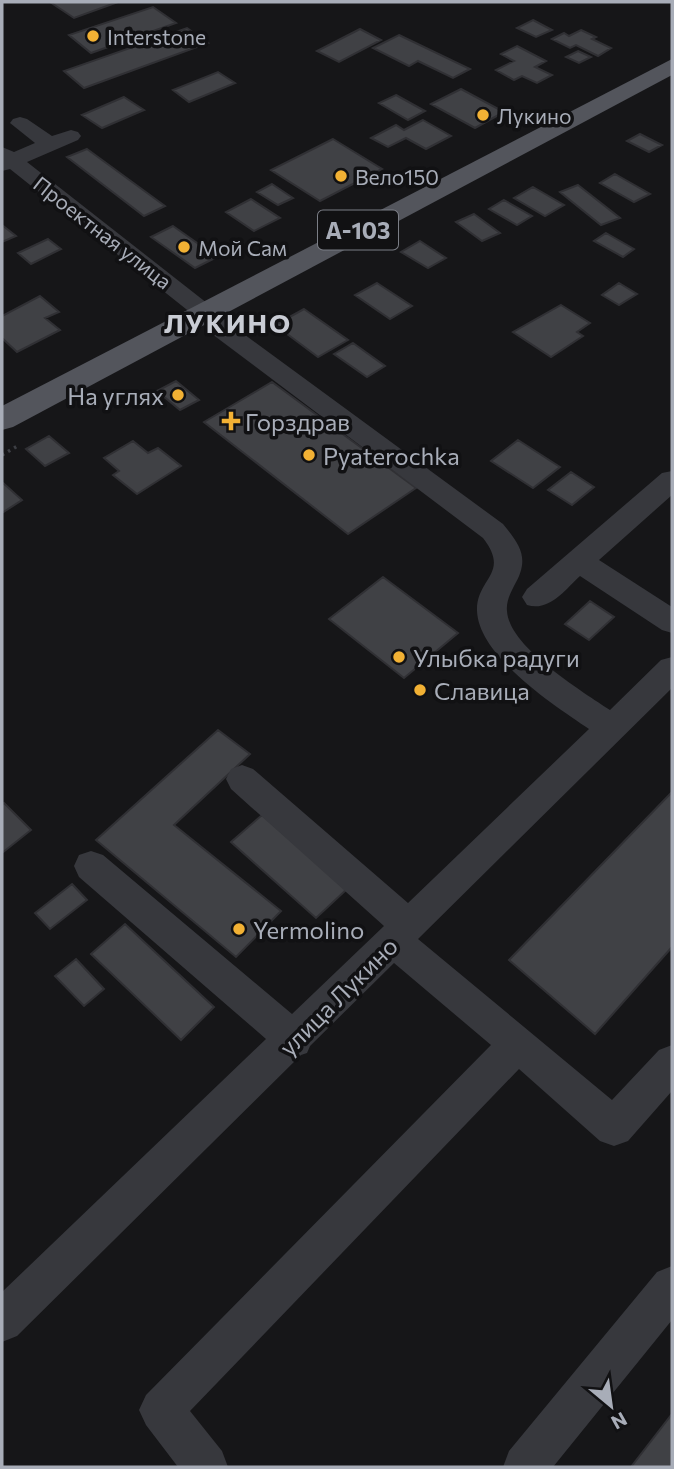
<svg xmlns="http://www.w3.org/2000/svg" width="674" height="1469" viewBox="0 0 674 1469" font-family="Commissioner,sans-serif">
	<rect width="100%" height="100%" fill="#161618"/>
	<path fill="#404145" stroke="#303034" stroke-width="2" d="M50,2H118L74,18Z
		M153,7L176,23L91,53L69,35Z
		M533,20L552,30L536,37L517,28Z
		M187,28L208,43L84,88L64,71Z
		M360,29L381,40L339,62L317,51Z
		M581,30L596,37L592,39L611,48L598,56L576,45L570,48L552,39L564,33L569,36Z
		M399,35L470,69L453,78L418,61L409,66L373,48Z
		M517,46L546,61L535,67L552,75L537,83L522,76L514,80L496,70L514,61L501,54Z
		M578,51L591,57L579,63L566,57Z
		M218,72L235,83L189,102L173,90Z
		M461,89L504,112L475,128L431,104Z
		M396,95L425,111L408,120L379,103Z
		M124,97L144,110L102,128L82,115Z
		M423,120L451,136L426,149L406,138L388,147L371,138L396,125L404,130Z
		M640,134L662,145L649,152L627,141Z
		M333,139L382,169L320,201L271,170Z
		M87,149L165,206L144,216L67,157Z
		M615,174L650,194L634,202L600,183Z
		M272,184L293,198L278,205L257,192Z
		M578,185L620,218L601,225L560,192Z
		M533,187L564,205L545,216L514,198Z
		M251,199L280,218L254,231L226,212Z
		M504,200L532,216L517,225L489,209Z
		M474,214L500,233L482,241L456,222Z
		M2,225L16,236L2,242Z
		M173,226L217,257L195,268L151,237Z
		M606,233L634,249L623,257L594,241Z
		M48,239L61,249L31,264L18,253Z
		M420,241L446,258L428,268L401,252Z
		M377,283L412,306L390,319L355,295Z
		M619,283L637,294L619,305L602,295Z
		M40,296L59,312L45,318L60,330L17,352L2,338V316Z
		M561,305L590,323L577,332L583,336L551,357L513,332Z
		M304,309L348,340L318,357L275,325Z
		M353,343L385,366L367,377L334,354Z
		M176,381L199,400L180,410L157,391Z
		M272,382L416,488L348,534L204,422Z
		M49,436L69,453L45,466L26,449Z
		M518,440L560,467L533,488L491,461Z
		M133,441L148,453L158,448L181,466L137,494L113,475L119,471L104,458Z
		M571,472L594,487L572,505L548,490Z
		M2,482L22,500L2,513Z
		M383,577L458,633L404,678L329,619Z
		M590,601L614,617L589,640L565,624Z
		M218,730L250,754L174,825L281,911L236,957L96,840Z
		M672,792V947L595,1034L509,960Z
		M4,803L31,830L2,853V805Z
		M262,815L347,889L316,918L231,842Z
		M72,884L87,900L50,929L35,913Z
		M125,924L214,1007L181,1040L91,954Z
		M76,959L104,989L84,1006L55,976Z
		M672,1414V1467H631Z"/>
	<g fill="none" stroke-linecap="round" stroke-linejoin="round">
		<path stroke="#3d3f44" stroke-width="3.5" stroke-dasharray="2.5 4.5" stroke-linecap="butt" d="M2,455L19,445"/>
		<path fill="#37383d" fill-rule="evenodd" d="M20,117L27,119L52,136L71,130L78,132L81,136L78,140L27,162L212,307L230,324L503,524C521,546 530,559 514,586C510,594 506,602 507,611C509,647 582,691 610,710L661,660L672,657V688L418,939L612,1100L659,1050L672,1045V1091L628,1141L614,1146L600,1141L519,1069L190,1411L222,1451L228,1467H178L146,1425L139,1410L146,1395L491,1045L394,963L310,1046L307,1053L301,1055L17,1336L2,1342V1292L266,1039L79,877L74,866L79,855L91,851L103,855L292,1014L384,926L231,789L226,779L231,769L242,765L253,769L408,903L589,729C555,706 479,657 477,611C476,578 511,574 483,538L212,334L196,317L10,169L2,171V147L14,152L35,143L10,123L13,119Z
			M672,471V495L599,560L672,607V633L662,630L580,576C565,590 549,612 527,605L522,597L527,589L662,473Z
			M672,1266V1320L553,1467H503L509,1451L657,1272Z"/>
		<path fill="#53555c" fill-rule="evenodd" d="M672,59V75L13,427L2,430V406Z"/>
	</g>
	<g fill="#f2b134" stroke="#111113" stroke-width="2.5">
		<circle cx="93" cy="36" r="7"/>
		<circle cx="483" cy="115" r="7"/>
		<circle cx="341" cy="176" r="7"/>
		<circle cx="184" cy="247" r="7"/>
		<circle cx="178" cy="395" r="7"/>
		<path d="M227.5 410.5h7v7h7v7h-7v7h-7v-7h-7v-7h7z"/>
		<circle cx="309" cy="455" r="7"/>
		<circle cx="399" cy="657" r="7"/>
		<circle cx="420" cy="690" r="7"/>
		<circle cx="239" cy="929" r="7"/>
	</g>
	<g text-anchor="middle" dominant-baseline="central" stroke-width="7" stroke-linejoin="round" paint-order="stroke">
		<g font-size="21" fill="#a8adb8" stroke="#111113" text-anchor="start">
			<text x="107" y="36">Interstone</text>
			<text x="497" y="115">Лукино</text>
			<text x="355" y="176">Вело150</text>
			<text x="198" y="247">Мой Сам</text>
		</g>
		<g font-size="21" fill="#a8adb8" stroke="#111113">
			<text transform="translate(103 232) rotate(38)">Проектная улица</text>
		</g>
		<rect fill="#111113" stroke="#7b7e86" stroke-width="2" x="318" y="210.5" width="80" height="39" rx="5"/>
		<g font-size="23" font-weight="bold" fill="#a8adb8">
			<text x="358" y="230">А-103</text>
		</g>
		<g font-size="24" fill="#a8adb8" stroke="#111113" text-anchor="start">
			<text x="164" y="395" text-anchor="end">На углях</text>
			<text x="245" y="421">Горздрав</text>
			<text x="323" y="455">Pyaterochka</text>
			<text x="413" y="657">Улыбка радуги</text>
			<text x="434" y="690">Славица</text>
			<text x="253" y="929">Yermolino</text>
		</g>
		<g font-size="24" fill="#a8adb8" stroke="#111113">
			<text transform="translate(338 996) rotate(-45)">улица Лукино</text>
		</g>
		<g font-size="26" font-weight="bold" letter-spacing="2" fill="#c9ccd4" stroke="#111113">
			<text x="228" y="322">ЛУКИНО</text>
		</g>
	</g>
	<rect width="674" height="1469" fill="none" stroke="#a8adb8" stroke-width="7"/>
	<g transform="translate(611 1406) rotate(151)" stroke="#111113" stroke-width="5" paint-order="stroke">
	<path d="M0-5L12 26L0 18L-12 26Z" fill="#a8adb8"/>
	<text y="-10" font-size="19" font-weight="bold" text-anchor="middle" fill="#a8adb8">N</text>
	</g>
</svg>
